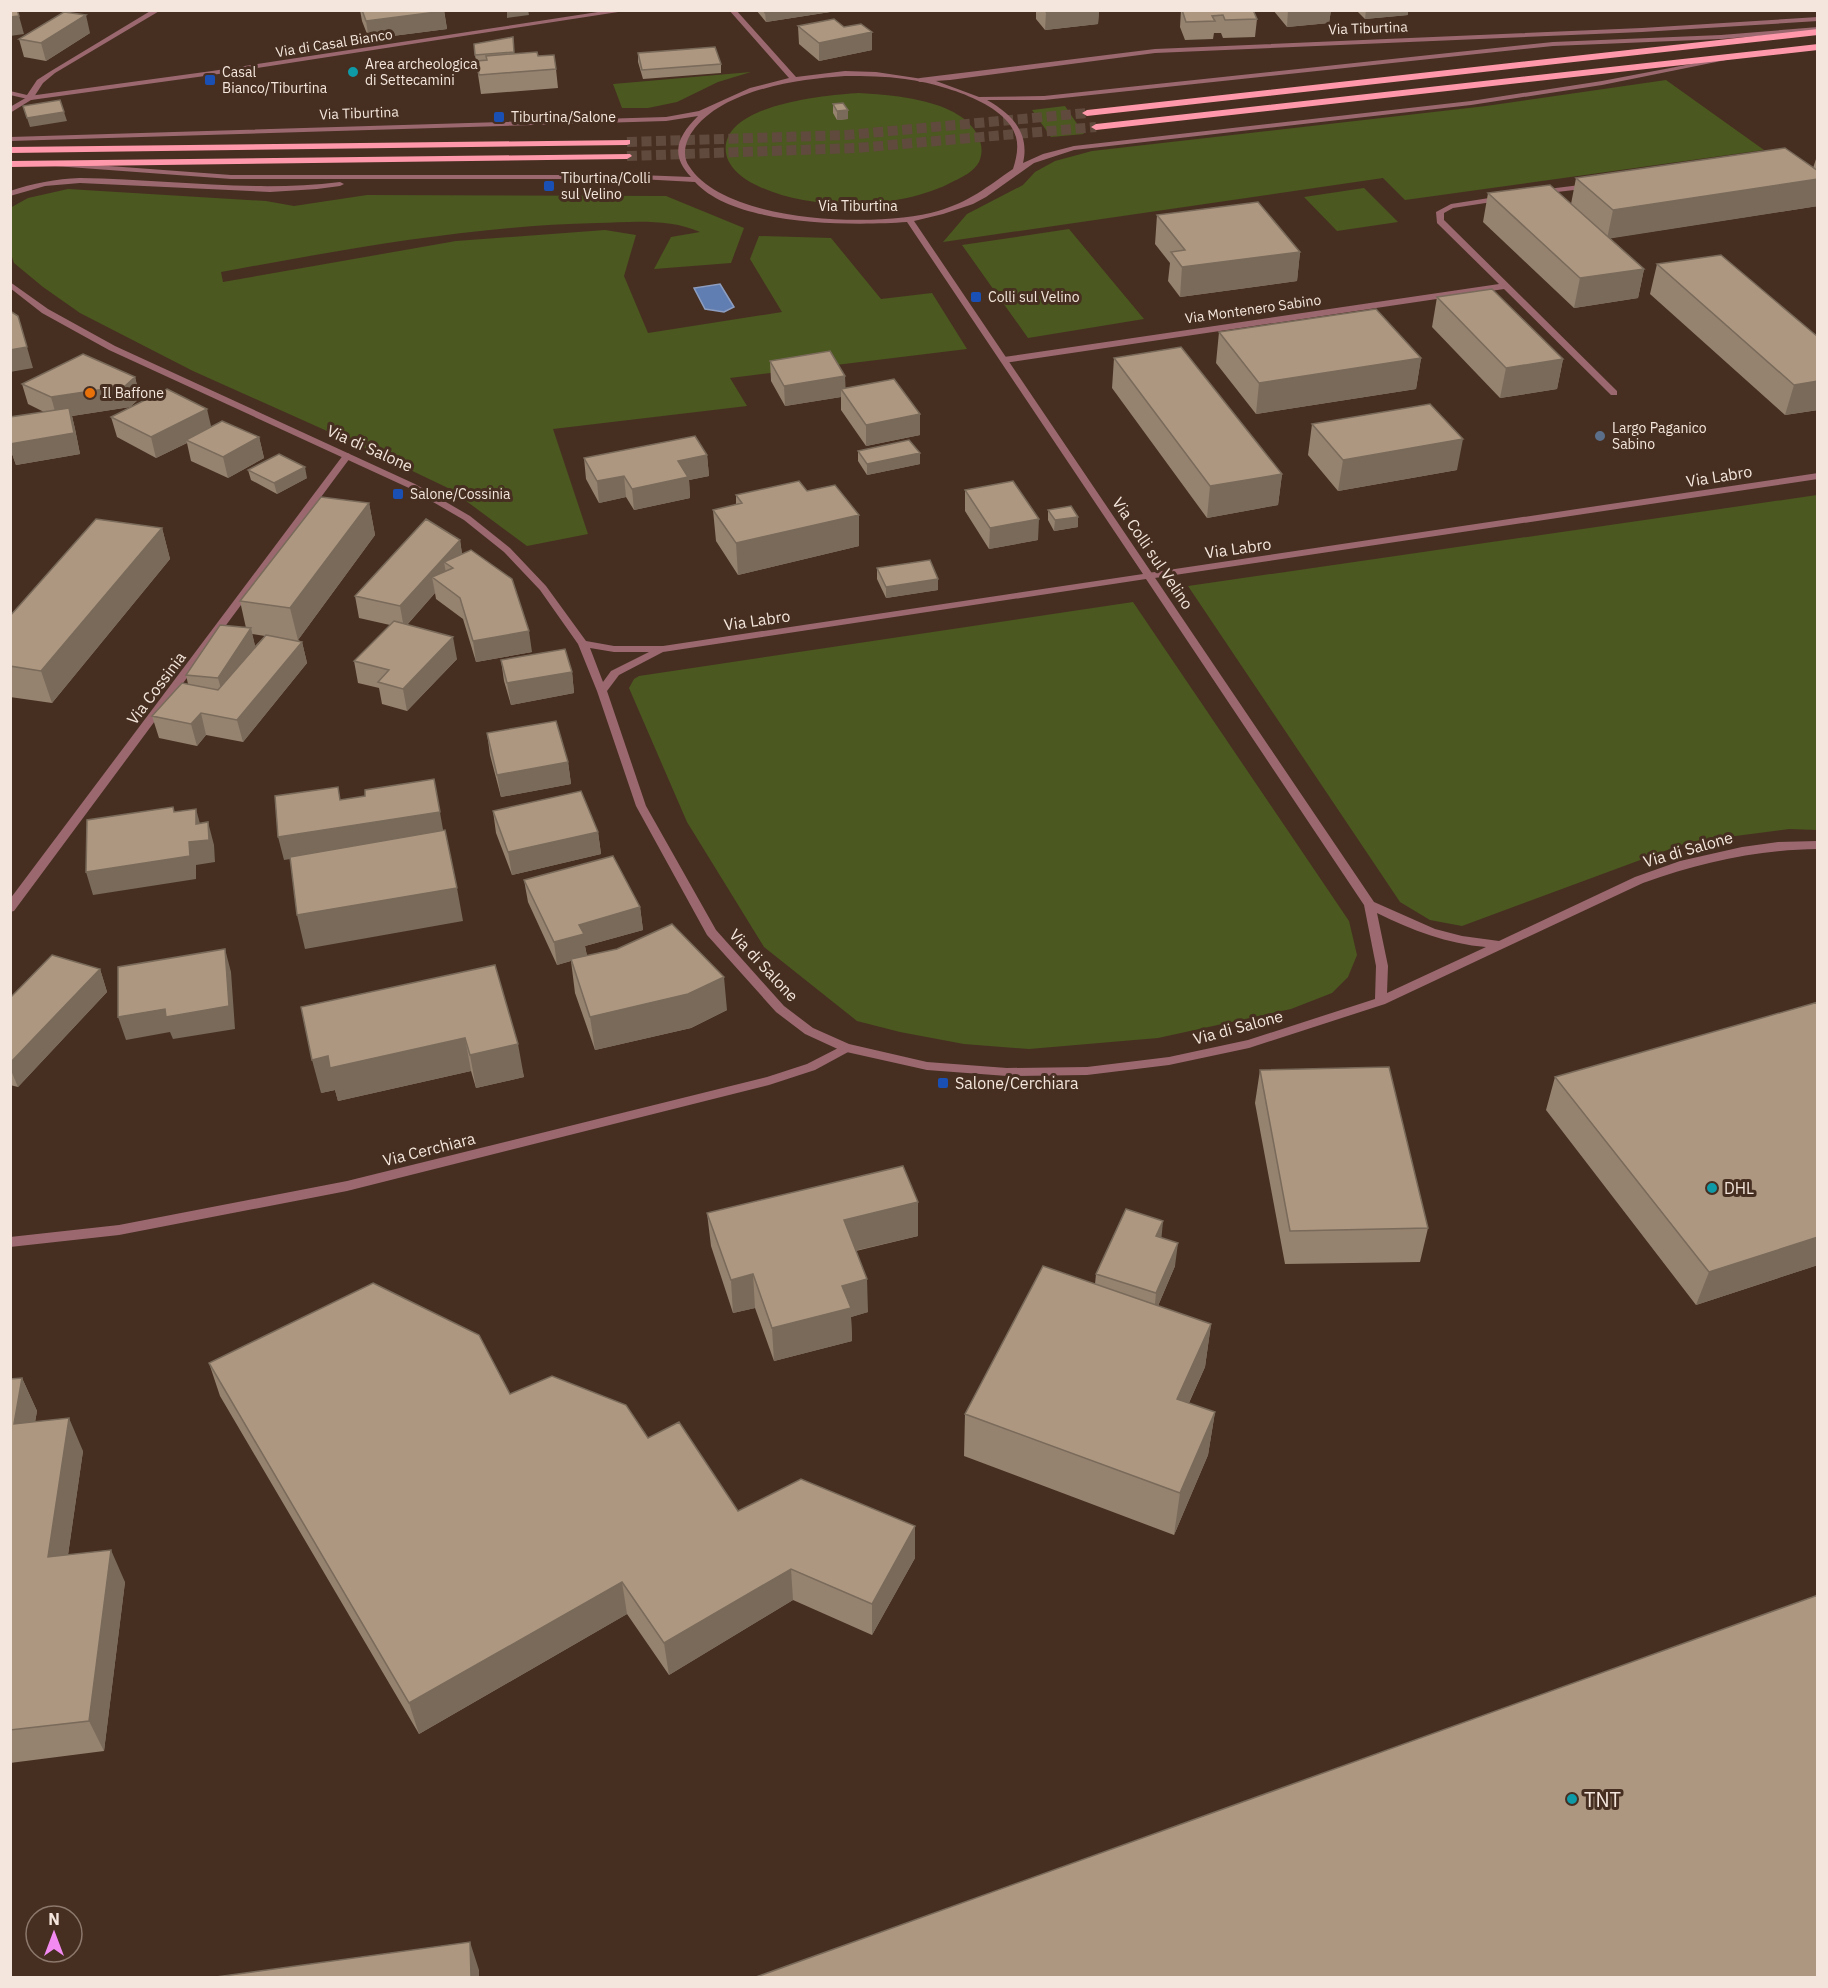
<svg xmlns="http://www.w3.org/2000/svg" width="1828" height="1988" viewBox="0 0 1828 1988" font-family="'IBM Plex Sans',sans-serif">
	<rect width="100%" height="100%" fill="#462f21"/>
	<path fill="#4b5820" d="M751,72L718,82L677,102L648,108H622L613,84Z
		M1666,80L1764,150L1405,200L1383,178L943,242L967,214L1023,185L1035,172L1055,161L1092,151L1486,106Z
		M859,93C894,95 962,100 978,136C982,144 983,153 979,162C974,171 963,177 954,181C901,210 810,212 756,185C743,179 728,167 726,153C719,104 827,95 859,93Z
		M1065,106L1084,134L1051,137L1032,110Z
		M1364,188L1398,222L1337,231L1304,197Z
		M68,189L266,201L294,206L367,195L666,196L744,228L731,263L654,269L671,237L700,232C669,218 630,222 597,223C470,226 346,249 221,272L223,282L456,241L605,230L636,235L624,276L648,333L782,312L750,259L759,236L831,238L881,299L932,293L967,349L730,378L747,406L553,429L588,534L527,546L450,489L356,444L193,371L80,313L43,287L14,263L11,254L10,208L28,198Z
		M1069,229L1144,319L1028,338L962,245Z
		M1817,495V830L1789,829L1689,842L1462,926L1430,920L1400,902L1188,586Z
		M1133,602L1349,921L1357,955L1348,977L1332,993L1291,1009L1158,1038L1029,1049L964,1044L900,1032L857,1021L764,947L687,822L629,688L634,679L639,676Z"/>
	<path fill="#617eb2" stroke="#8d9dbf" stroke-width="1.5" d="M720,284L734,307L724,312L705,309L694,288Z"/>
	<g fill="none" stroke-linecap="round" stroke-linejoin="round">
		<path stroke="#604a3d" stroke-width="10" stroke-dasharray="10 4.5" stroke-linecap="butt" d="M627,142L847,135L1087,113
			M627,156L856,148L1096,127"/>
		<path fill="#9b6870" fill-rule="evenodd" d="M152,10H161L55,73L43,83L32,100L10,95V91L27,95L37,80L51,71Z
			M1818,17V21L1642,32L1155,53L950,80L920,82L916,80L920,78L1155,49L1642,28Z
			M1588,184L1592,186L1591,188L1540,194L1536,192L1540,190Z
			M1502,196L1506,198L1505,200L1453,208L1444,213V220L1617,391V395H1611L1504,289L1004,363L1000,360L1004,357L1499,284L1437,223L1436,212L1451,204Z
			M347,453L350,454V458L14,911L10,912V899L344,454Z
			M1818,473V479L1148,579L1143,576L1148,573Z
			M846,1044L850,1045L852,1048L850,1051L815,1070L769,1085L347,1191L119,1235L10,1247V1237L119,1225L347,1181L767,1077L807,1064Z"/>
		<path fill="#9b6870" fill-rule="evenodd" d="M611,10H631L212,75L31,100L10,113V107L29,96L212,71Z
			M729,10H736L796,77L845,71L876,72L936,81L979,97L1044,96L1553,42L1721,35L1818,27V31L1721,39L1553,46L1044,100H987C1012,114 1030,133 1023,163L1043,154L1074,146L1471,101L1602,81L1728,57L1731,59L1602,85L1471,105L1074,150L1034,163L986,197L973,204L943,214L914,221L1374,902L1435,929L1462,936L1499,941L1635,877L1680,861L1742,847L1778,842L1818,841V849C1755,850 1702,862 1643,883L1385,1004L1249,1048L1169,1065L1087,1075L1007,1076L927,1070L842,1051L805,1034L776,1012L707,935L636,806L597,691L578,644L540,590L504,552L464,520L409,488L109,350L42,313L10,288V282L48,309L115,346L415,484L470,516L510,548L546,586L586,641L614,646H663L1143,574L907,222C851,226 735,226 695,182L639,179H231L55,166L51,164L55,162L231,175H639L691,177C669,154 678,136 698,116L666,121L10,141V137L666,117L699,111L750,88L789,78ZM845,76C865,76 885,76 905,79C937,83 1007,102 1016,137C1019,148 1016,159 1013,169C987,187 969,202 938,211C880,228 725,224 689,166C682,156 685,142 692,132C721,90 797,79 845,76ZM1146,579L1364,905L1376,966L1375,999L1248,1040L1169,1057L1087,1067L1007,1068L927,1062L849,1044L813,1028L784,1006L716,930L646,806L607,691L619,675L663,652ZM590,648L614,652H649L611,671L603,682ZM1377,913C1411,930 1448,944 1486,947L1387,993L1388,966Z
			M80,178C167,179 253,193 340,182L344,184L340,186L317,189L270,192L80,183L45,186L10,196V191C33,183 56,179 80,178Z"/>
		<path fill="#ff98aa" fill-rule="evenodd" d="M1818,29V35L1087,116L1082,113L1087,110Z
			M1818,44V50L1096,130L1091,127L1096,124Z
			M630,140V144L627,145L10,153V147Z
			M630,154L632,156L627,159L10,167V161Z"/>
	</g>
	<path fill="#95826f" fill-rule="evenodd" d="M360,10H444L447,29L369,39L362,21Z
		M756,10H843L766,22Z
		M1036,10H1099L1098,24L1045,30L1036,19Z
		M1181,10H1253L1257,19L1255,37L1223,38L1221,33H1214L1213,39L1185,40L1180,27Z
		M1273,10H1331L1329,23L1287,27Z
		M1356,10H1408V15L1365,19Z
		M798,26L844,27L872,32V50L819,61L799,44Z
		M90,33L46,61L24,57L19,39Z
		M513,37L514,54L538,56L556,69L558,88L481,94L475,55Z
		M638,53L721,64V73L643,79L638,62Z
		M833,104L848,110V119L837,120L833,113Z
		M1818,153V206L1610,238L1644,269L1638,298L1574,308L1483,222L1488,193L1571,204L1576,178L1813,168Z
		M1157,215L1300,252L1297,281L1180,297L1168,281L1170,263L1155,244Z
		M1657,264L1818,337V410L1785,415L1650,294Z
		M1437,297L1563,359L1557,389L1500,398L1432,327Z
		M1219,332L1421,358L1416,389L1256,414L1216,363Z
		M1114,358L1282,474L1278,505L1207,518L1112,388Z
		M770,361L845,376V388L920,414V435L866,446L841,410V397L785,406L771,381Z
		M135,377L140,398L130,407L72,416L75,429L80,454L16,465L10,448V417L44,412L28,404L22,384Z
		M111,417L211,427L259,437L264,458L228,478L191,461L187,443L156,458L117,437Z
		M1312,424L1457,470L1338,491L1308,455Z
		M858,451L920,453V464L867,475L858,461Z
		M707,455L709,476L689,480L690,498L634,510L626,497L599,503L586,479L584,458Z
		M248,470L307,478L277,494L251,480Z
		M965,490L1038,540L989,549L965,511Z
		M807,491L859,515V546L738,575L716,541L713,510L736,505V495Z
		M369,503L375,535L298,640L302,642L307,663L243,742L206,735L197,746L159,738L152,716L188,684L186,675L246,628L240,601ZM252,634L265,636L255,646Z
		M1048,510L1078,527L1054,531L1048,520Z
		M162,528L170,559L52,703L10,697V616Z
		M460,540L462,554L532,652L476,662L463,619L436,599L435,593L407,625L457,659L407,711L382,704L379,688L358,683L354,661L390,625L359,618L355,596Z
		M877,568L938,590L886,598L877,579Z
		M501,660L572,672L574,693L511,705L504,681Z
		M487,733L568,762L571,784L501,797L490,755Z
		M493,811L598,832L601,854L512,875L496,833Z
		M524,880L640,907L643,930L585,946L587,956L727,1010L691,1028L595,1050L575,993L571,961L557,965L528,902Z
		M495,965L524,1077L476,1088L471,1071L338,1101L335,1090L321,1093Z
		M100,969L107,992L18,1087L10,1085V998Z
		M1818,1002V1265L1696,1305L1546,1110L1555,1077Z
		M1260,1070L1428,1228L1420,1262L1285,1264L1255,1103Z
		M918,1202V1236L856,1251L868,1312L851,1317L852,1341L774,1361L755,1308L733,1313L711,1246L707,1213Z
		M1161,1238L1175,1266L1158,1306L1211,1324L1205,1367L1189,1403L1215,1412L1208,1455L1174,1535L964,1456L965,1414L1095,1284L1096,1274Z
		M209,1363L510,1394L648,1438L738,1511L915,1558L872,1635L793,1600L669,1675L627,1614L419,1734L220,1396Z
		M22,1378L37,1411L35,1422L83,1451L68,1555L125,1582L104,1751L10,1763V1379Z"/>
	<path fill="#796a5a" d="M10,10L19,16L24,34L10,36Z
		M507,10H528L529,15L507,18Z
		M764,10H843L766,22L765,13Z
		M1059,10H1099L1098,24L1045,30L1046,12Z
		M1288,10H1331L1329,23L1287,27Z
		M1366,10H1408V15L1365,19Z
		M444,11L447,29L369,39L366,21Z
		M86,15L90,33L46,61L41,43Z
		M872,32V50L819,61V43Z
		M848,110V119L837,120V111Z
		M64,112L67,121L30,127L27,118Z
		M1818,179V206L1607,239L1613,210Z
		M1300,252L1297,281L1180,297L1182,267Z
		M1644,269L1638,298L1574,308L1580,278Z
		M18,316L33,368L10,372V350Z
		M1421,358L1416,389L1256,414L1259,383Z
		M1563,359L1557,389L1500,398L1506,368Z
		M845,376L846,396L841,389V397L785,406L784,386Z
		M135,377L140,398L130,407L72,416L75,429L80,454L16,465L10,448V444L57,418L51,397Z
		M1818,381V410L1785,415L1794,385Z
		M207,409L212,430L186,440L187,443L156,458L151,437Z
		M920,414V435L866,446V425Z
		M259,437L264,458L228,478L223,457Z
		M1463,439L1457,470L1338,491L1343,460Z
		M920,453V464L867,475V464Z
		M707,455L709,476L689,480L690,498L634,510L632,489L678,461Z
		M305,467L307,478L277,494L274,483Z
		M1282,474L1278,505L1207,518L1210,486Z
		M624,476L626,497L599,503L597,481Z
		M369,503L375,535L298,640L290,608Z
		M859,515V546L738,575L736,543Z
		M1078,517V527L1054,531L1055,520Z
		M1039,519L1038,540L989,549L990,528Z
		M162,528L170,559L52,703L41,671Z
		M460,540L463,561L453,568L444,562L447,579L432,577L435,593L404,628L400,606Z
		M938,579V590L886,598V587Z
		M251,628L256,650L224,700L218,678Z
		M529,631L532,652L476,662L473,641Z
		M453,637L457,659L407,711L403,689Z
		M302,642L307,663L243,742L237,720Z
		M572,672L574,693L511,705L507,683Z
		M201,713L206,735L197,746L191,724Z
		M568,762L571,784L501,797L497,775Z
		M434,779L444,835L284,860L278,837Z
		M196,809L202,831L208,822L214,845L215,862L196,865V879L93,895L86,872L189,842L196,824Z
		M598,832L601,854L512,875L508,852Z
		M457,888L463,921L305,949L297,915Z
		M640,907L643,930L585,946L587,956L557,965L554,942L579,925Z
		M225,949L231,972L235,1029L173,1039L170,1032L126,1040L118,1017L165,1009Z
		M100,969L107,992L18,1087L10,1068V1063Z
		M724,977L727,1010L691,1028L595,1050L590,1017Z
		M465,1038L471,1071L338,1101L335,1090L321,1093L312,1060L328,1056Z
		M518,1044L524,1077L476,1088L470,1055Z
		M918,1202V1236L845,1253L844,1220Z
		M1163,1221L1161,1243L1156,1236Z
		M1818,1237V1265L1696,1305L1709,1272Z
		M1178,1243L1175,1266L1154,1315L1156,1293Z
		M753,1274L755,1308L733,1313L731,1280Z
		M867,1279L868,1312L851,1317L852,1341L774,1361L772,1328L842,1286Z
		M1211,1324L1205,1367L1171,1442L1177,1399Z
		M22,1378L37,1411L29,1457L14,1424Z
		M1215,1412L1208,1455L1174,1535L1180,1493Z
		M69,1418L83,1451L63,1589L48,1557Z
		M915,1526V1558L872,1635V1604Z
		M111,1550L125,1582L104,1751L89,1721Z
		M791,1569L793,1600L669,1675L664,1643Z
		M622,1582L627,1614L419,1734L409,1703Z
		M470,1942L479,1970V1977H471Z"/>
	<path fill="#ad9781" stroke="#796a5a" stroke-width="1.5" d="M10,10H17L19,16L10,17Z
		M362,10H444V11L366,21Z
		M764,10H780L765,13Z
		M1045,10H1059L1046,12Z
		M1182,10H1253L1257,19L1225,20L1223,15L1212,16L1215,21L1186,22Z
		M64,12L86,15L41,43L19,39Z
		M834,19L844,27L861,24L872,32L819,43L798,26Z
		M513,37L514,52L475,55L474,44Z
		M715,47L721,64L642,70L638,53Z
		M537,52L538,56L554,55L556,69L479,75L477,61L487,60L486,56Z
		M60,100L64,112L27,118L23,106Z
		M843,103L848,110L837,111L833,104Z
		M1785,148L1818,171V179L1613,210L1576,178Z
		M1550,185L1644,269L1580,278L1488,193Z
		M1258,202L1300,252L1182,267L1171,252L1185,250L1157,215Z
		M1721,255L1818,337V381L1794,385L1657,264Z
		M1492,289L1563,359L1506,368L1437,297Z
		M1376,309L1421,358L1259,383L1219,332Z
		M10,311L18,316L27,347L10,350Z
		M1181,347L1282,474L1210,486L1114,358Z
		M830,351L845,376L784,386L770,361Z
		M83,354L135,377L125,386L51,397L22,384Z
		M894,379L920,414L866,425L841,389Z
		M167,389L207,409L151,437L111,417Z
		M1430,404L1463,439L1343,460L1312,424Z
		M69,408L74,433L10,444V417Z
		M222,421L259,437L223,457L186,440Z
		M695,436L707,455L678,461L688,477L632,489L624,476L597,481L584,458Z
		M909,440L920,453L867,464L858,451Z
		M279,454L305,467L274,483L248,470Z
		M799,481L807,491L835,485L859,515L736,543L713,510L742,503L736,495Z
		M1013,481L1039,519L990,528L965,490Z
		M321,497L369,503L290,608L240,601Z
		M1071,506L1078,517L1055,520L1048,510Z
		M96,519L162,528L41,671L10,666V616Z
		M426,519L460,540L400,606L355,596Z
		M471,550L512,579L529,631L473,641L460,598L432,577L453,568L444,562Z
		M930,560L938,579L886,587L877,568Z
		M394,621L453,637L403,689L378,682L389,670L354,661Z
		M220,625L251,628L218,678L186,675Z
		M266,635L302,642L237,720L201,713L191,724L152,716L182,683L218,690Z
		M565,649L572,672L507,683L501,660Z
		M556,721L568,762L497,775L487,733Z
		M434,779L440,812L278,837L275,796L338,787L340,800L365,796V790Z
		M581,791L598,832L508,852L493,811Z
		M173,807L174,812L196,809V824L208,822L209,840L189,842L190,856L86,872L87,820Z
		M445,830L457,888L297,915L290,857Z
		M613,856L640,907L579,925L584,934L554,942L524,880Z
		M672,924L724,977L688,994L590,1017L571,959L617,949Z
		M225,949L229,1006L166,1017L165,1009L118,1017V967Z
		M52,955L100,969L10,1063V998Z
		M495,965L518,1044L470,1055L465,1038L330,1068L328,1056L312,1060L301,1007Z
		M1818,1002V1237L1709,1272L1555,1077Z
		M1389,1067L1428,1228L1290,1231L1260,1070Z
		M903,1166L918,1202L844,1220L867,1279L842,1286L851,1308L772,1328L753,1274L731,1280L707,1213Z
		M1126,1209L1163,1221L1156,1236L1178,1243L1156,1293L1096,1274Z
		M1043,1266L1211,1324L1177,1399L1215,1412L1180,1493L965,1414Z
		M373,1283L479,1335L510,1394L552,1376L626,1405L648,1438L679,1422L738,1511L801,1479L915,1526L872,1604L791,1569L664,1643L622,1582L409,1703L209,1363Z
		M22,1378L14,1424L69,1418L48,1557L111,1550L89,1721L10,1730V1379Z
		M1818,1595V1977H756Z
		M470,1942L471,1977H216Z"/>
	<g fill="#0f9aa8" stroke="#462f21" stroke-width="2">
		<circle cx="353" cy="72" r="6"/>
		<circle cx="1712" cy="1188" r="6"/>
		<circle cx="1572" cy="1799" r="6"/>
	</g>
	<g fill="#1a4fb4" stroke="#462f21" stroke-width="2">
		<rect x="204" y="74" width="12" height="12" rx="3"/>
		<rect x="493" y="111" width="12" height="12" rx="3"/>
		<rect x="543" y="180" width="12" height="12" rx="3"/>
		<rect x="970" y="291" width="12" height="12" rx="3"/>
		<rect x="392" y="488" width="12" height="12" rx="3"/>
		<rect x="937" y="1077" width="12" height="12" rx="3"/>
	</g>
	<circle fill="#e8710a" stroke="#462f21" stroke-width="2" cx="90" cy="393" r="6"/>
	<circle fill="#5c6f8a" stroke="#462f21" stroke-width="2" cx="1600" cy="436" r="6"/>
	<g text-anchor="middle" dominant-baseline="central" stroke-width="6" stroke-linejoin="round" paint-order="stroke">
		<g font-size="14" fill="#f4e6dc" stroke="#462f21">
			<text transform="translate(1368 28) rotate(-2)">Via Tiburtina</text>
			<text transform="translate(334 43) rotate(-9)">Via di Casal Bianco</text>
			<text transform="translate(359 113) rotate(-2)">Via Tiburtina</text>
			<text x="858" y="206">Via Tiburtina</text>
			<text transform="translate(1253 309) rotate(-8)">Via Montenero Sabino</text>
		</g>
		<g font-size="14" fill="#f4e6dc" stroke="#462f21" text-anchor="start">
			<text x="365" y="64">Area archeologica<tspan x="365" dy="16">di Settecamini</tspan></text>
			<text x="222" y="72">Casal<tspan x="222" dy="16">Bianco/Tiburtina</tspan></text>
			<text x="511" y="117">Tiburtina/Salone</text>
			<text x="561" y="178">Tiburtina/Colli<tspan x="561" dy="16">sul Velino</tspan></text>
			<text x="988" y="297">Colli sul Velino</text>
			<text x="102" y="393">Il Baffone</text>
			<text x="1612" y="428">Largo Paganico<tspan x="1612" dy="16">Sabino</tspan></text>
			<text x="410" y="494">Salone/Cossinia</text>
		</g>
		<g font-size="16" fill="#f4e6dc" stroke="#462f21">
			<text transform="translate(370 448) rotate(24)">Via di Salone</text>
			<text transform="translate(1719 476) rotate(-9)">Via Labro</text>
			<text transform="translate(1238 548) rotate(-8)">Via Labro</text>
			<text transform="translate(1153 553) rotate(56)">Via Colli sul Velino</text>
			<text transform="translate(757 620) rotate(-8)">Via Labro</text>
			<text transform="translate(156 688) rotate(-53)">Via Cossinia</text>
			<text transform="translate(1688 849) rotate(-16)">Via di Salone</text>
			<text transform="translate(764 965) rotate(47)">Via di Salone</text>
			<text transform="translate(1238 1027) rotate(-15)">Via di Salone</text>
			<text transform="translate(429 1149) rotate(-14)">Via Cerchiara</text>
		</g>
		<g font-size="16" fill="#f4e6dc" stroke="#462f21" text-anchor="start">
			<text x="955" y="1083">Salone/Cerchiara</text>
			<text x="1724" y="1188">DHL</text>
		</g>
		<g font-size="20" fill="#f4e6dc" stroke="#462f21" text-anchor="start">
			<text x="1584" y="1799">TNT</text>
		</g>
	</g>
	<rect width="1828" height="1988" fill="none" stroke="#f4e6dc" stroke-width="24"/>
	<g transform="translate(54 1934)"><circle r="28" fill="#462f21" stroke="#8c786c" stroke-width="1.5"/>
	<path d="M0-4.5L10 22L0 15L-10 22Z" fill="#f38af1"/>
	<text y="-9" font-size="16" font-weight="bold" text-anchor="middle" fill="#f4e6dc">N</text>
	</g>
</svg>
